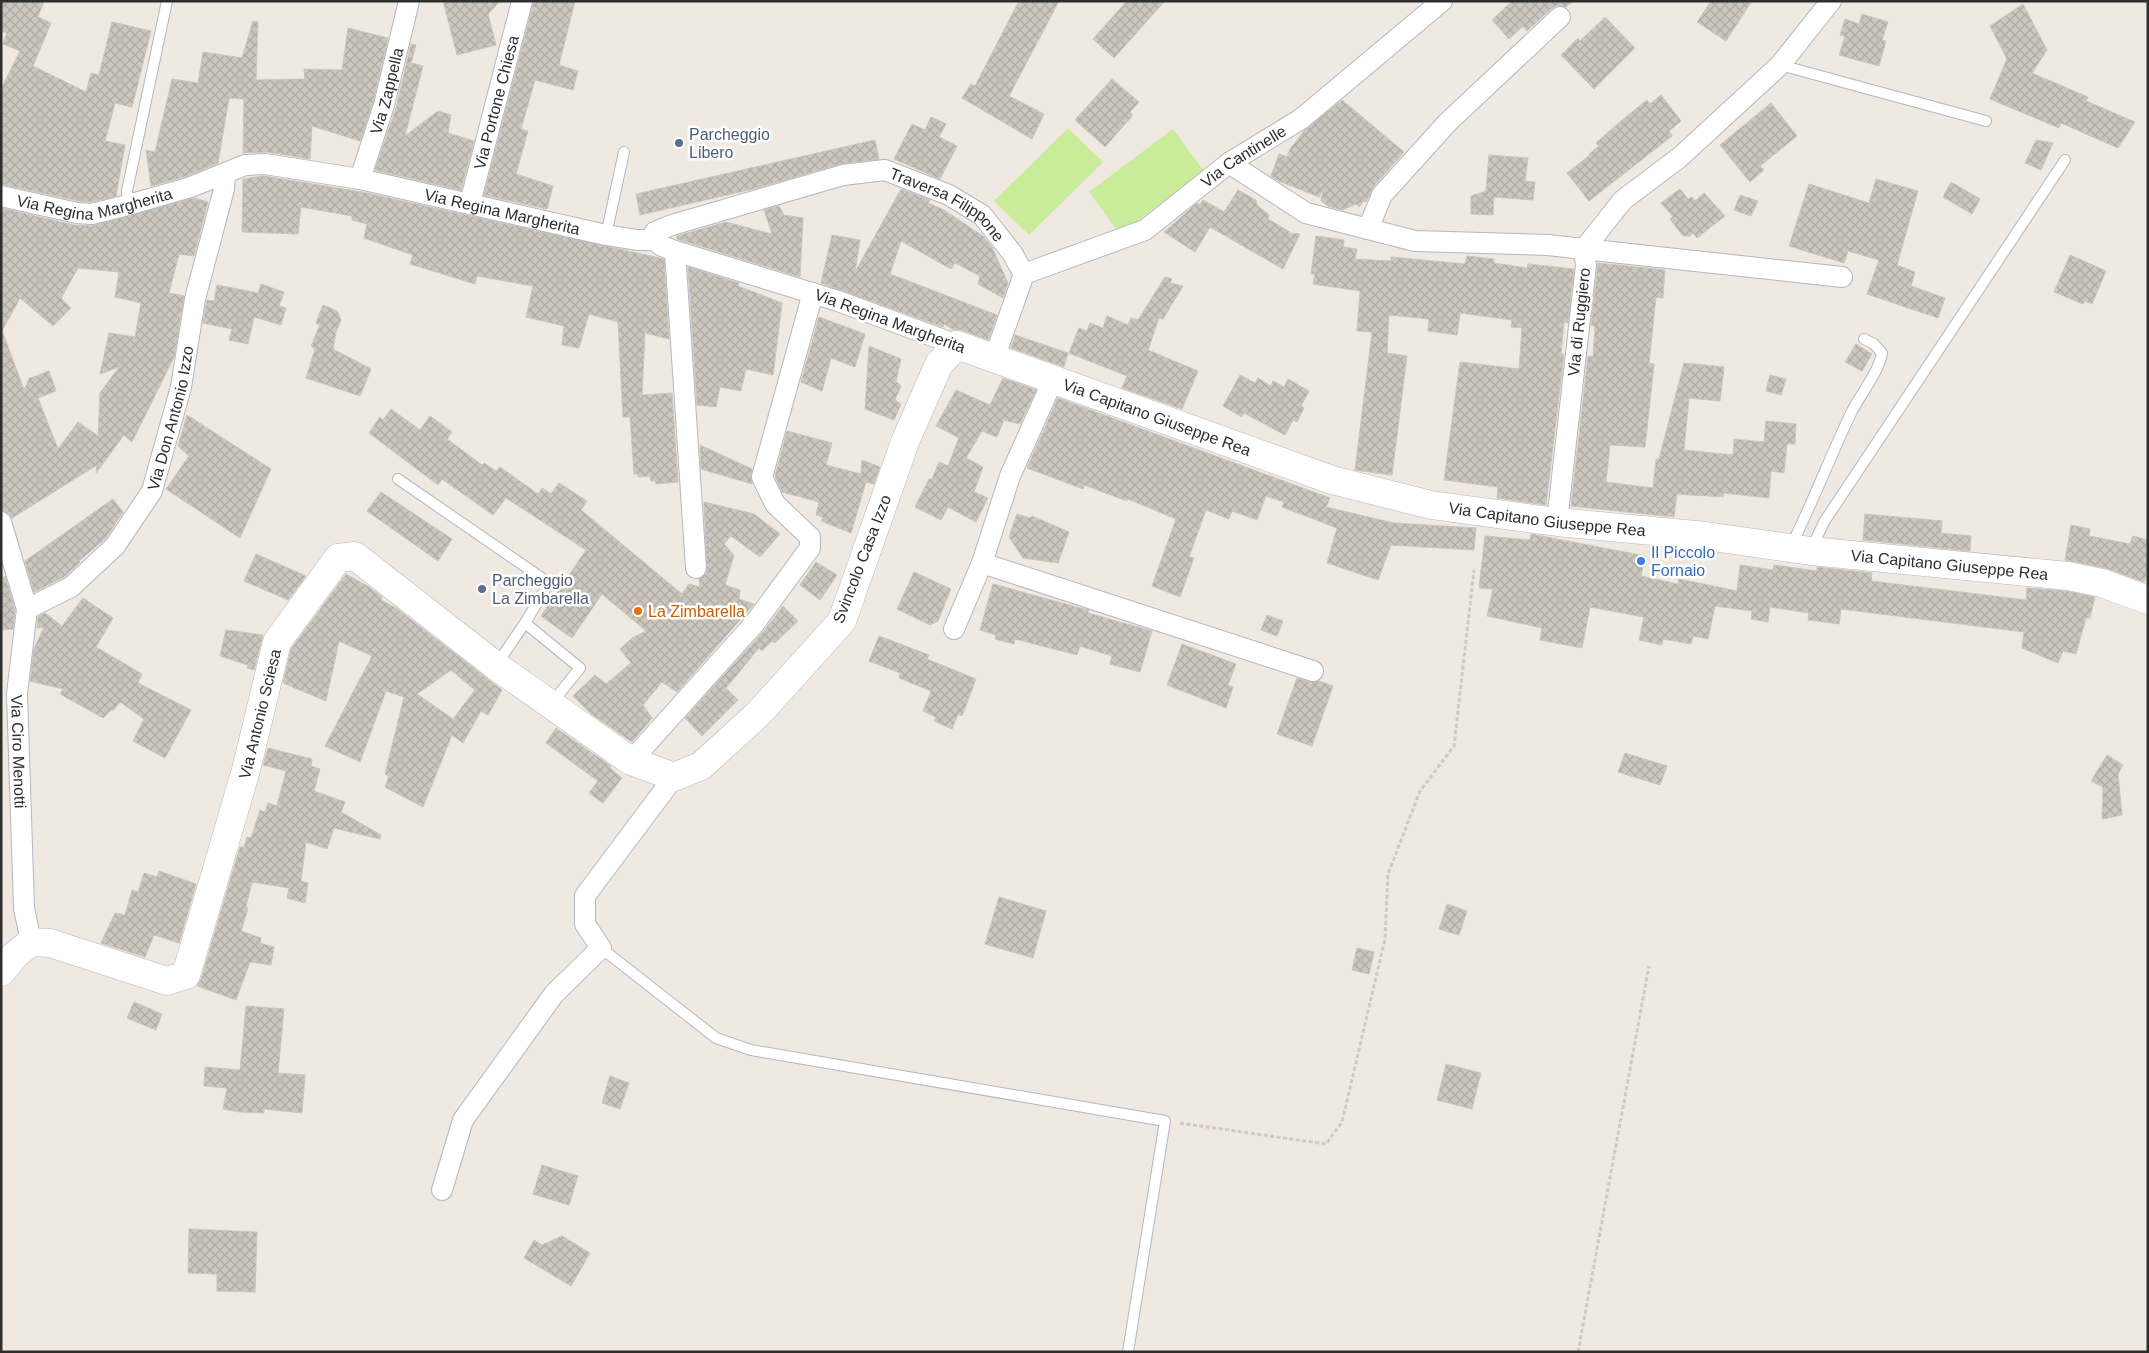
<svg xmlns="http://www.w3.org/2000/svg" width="2149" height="1353" viewBox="0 0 2149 1353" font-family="Helvetica,sans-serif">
	<defs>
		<pattern id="building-cross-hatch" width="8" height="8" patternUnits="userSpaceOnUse" patternTransform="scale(1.25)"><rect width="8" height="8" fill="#cbc7bf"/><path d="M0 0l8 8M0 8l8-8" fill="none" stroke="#afaba4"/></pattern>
	</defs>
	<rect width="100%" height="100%" fill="#efe9e1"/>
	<path fill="#c9ec9a" d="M1068,128L1103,162L1029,235L994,201Z
		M1173,129L1204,171L1120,234L1089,192Z"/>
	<path fill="url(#building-cross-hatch)" stroke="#cbc5ba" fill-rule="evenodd" d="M1,1H44L38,17L51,23L33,66L86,92L91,73L99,75L112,22L151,31L132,107L115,103L105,141L125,145L116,196L91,202L79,201L1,184V89L20,51L3,44L7,33L1,31Z
		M443,1H500L488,14L496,45L457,55Z
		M534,1H575L559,65L578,71L573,90L535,80L521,129L528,131L516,174L553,186L547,209L484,195Z
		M1019,1H1059L1009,96L1044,114L1032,139L962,98L971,84L975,86Z
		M1127,1H1165L1114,58L1093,39Z
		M1512,1H1573L1566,7L1558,5L1552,8L1527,31L1523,26L1509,39L1492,20Z
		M1711,1H1752L1726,41L1697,22Z
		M2023,4L2047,50L2032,73L2088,97L2086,101L2135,122L2118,148L2061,123L2059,128L1990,99L2007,59L1990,26Z
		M1862,14L1888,22L1882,40L1886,41L1879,66L1839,55L1845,36L1840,35L1845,19L1859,24Z
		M1605,17L1635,48L1594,89L1561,55L1578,38L1580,41Z
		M253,21L258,22L256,80L305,79L304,69L342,70L348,28L388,38L373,102L360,141L312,126L310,159L267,152L243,153L244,99L229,98L218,163L187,176L151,186L146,150L155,152L172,79L198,83L203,52L242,58Z
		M411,44L416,45L411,63L423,66L405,136L438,111L451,115L448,133L474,141L461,190L375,170L396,108Z
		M1112,79L1139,102L1130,112L1133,115L1105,147L1075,120Z
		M1661,95L1681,121L1669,131L1672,136L1589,201L1567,173L1590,155L1589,154L1599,146L1596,143L1622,120L1647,100L1650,104Z
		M1342,100L1404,152L1373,187L1366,202L1364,201L1359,207L1356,204L1342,210L1328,206L1321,201L1323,189L1319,197L1279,181L1271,176L1279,154L1287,157L1290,149L1305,130Z
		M1771,103L1797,136L1760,166L1764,170L1750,182L1720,145Z
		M931,117L946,124L939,137L957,146L940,179L894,159L912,124L925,130Z
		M875,140L879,159L840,164L753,189L640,215L636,194Z
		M2036,140L2053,143L2041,170L2025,163Z
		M1489,155L1528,158L1525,181L1535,182L1533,200L1494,197L1493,215L1471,214V196L1486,191Z
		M264,176L362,192L664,259L669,339L645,333L642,395L672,393L678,482L656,484L655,481H651L650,476L638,477V474H634L630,417H623L618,322L589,314L579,348L562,345L564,326L526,317L533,286L477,276L475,284L410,264L413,255L364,238L367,224L352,220V216L301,207L298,234L242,232L243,179Z
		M1876,179L1918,191L1897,265L1915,272L1911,286L1945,298L1938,318L1867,294L1879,260L1848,251L1844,263L1789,246L1809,184L1869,203Z
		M1951,182L1980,199L1972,214L1943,197Z
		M901,189L930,200L928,203L944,210L983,236L992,247L1008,283L1003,298L978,284L980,276L955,263L951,269L901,241L890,274L997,315L988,340L962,330H954L944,324L943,327L821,283L832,235L860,240L855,272Z
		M1680,189L1688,199L1692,197L1695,201L1704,193L1725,216L1697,238L1693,233L1690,236H1683L1670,219L1673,217L1661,203Z
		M1238,190L1256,200L1257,205L1269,215L1268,219L1290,232L1288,233L1300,234L1283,269L1210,227L1195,252L1164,232L1197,203L1200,205L1203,200L1224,212Z
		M1740,195L1758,201L1751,216L1734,210Z
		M194,198L208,202L194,256L179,254L169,293L184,296L174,357L132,442L124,435L96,473L97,465L12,518L9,513L1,510V208L74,225L92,226ZM78,268L119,272L115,297L141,303L135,337L109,333L100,374L119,367L100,393L98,436L78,422L58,449L38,398L56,391L49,371L31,378L30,377L24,390L3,333H1L20,298L53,326L71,308L61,298Z
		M779,206L784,215L803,218L800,277L677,239V236L726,222L772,234L764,210Z
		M1316,236L1344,240L1343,247L1357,249L1355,259L1391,261V257L1465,264L1467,256L1494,259V263L1527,268L1528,264L1574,269L1568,323L1564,322L1561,354H1564L1546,505L1497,498L1498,487L1444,480L1460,362L1519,369L1522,328L1511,327L1512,320L1460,313L1457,335L1428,331L1429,319L1389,315L1387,353L1407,356L1392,475L1355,470L1372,332L1357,331L1360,291L1313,284L1315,274H1311Z
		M2070,255L2106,271L2092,304L2085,301L2083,304L2054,292Z
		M1598,263L1665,270L1663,298L1656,297L1649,363L1654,364L1645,447L1610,445L1606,482L1653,488L1656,459H1659L1684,363L1724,367L1720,401L1689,398L1684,450L1733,455L1734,439L1764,442L1766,421L1796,424L1795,444H1787L1784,473L1771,471L1769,498L1724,493L1723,497L1677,494L1674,517L1571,506L1588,356L1593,357L1595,326L1591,325Z
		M688,267L739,283L738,286L782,303L773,375L746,369L741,391L720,387L716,407L697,405Z
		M1165,277L1172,279L1170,283L1183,286L1163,319L1159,318L1148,350L1198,371L1182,409L1122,388L1127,376L1069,353L1079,328L1087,331L1090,323L1103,328L1107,316L1128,325L1131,318L1138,320Z
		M261,284L284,292L279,306L286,308L281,325L254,317L248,344L229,340L232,329L203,323L207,300L214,301L217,285L258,293Z
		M323,305L337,311L341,320L336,332L333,349L371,369L360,396L306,378L315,349L311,346L320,325L316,323Z
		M819,317L865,334L855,367L831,358L822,391L801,382Z
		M1015,335L1068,353L1064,367L1011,348Z
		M1856,344L1872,354L1862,371L1845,362Z
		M869,346L901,359L896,381L901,386L895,400L901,404L894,420L865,409Z
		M1240,375L1255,383L1258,378L1271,386L1273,381L1284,387L1288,379L1309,391L1301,406L1304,408L1297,422L1293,420L1285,435L1244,413L1242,417L1223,406Z
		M1770,375L1786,379L1781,395L1766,391Z
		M1003,378L1036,390L1020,424L1004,420L997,437L982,431L966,458L983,467L974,492L988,498L976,522L948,507L941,520L915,507L929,479H932L939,462L948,466L959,438L936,426L956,390L990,405Z
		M1058,398L1330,498L1326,507L1394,523L1476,528L1474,550L1391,545L1378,580L1327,563L1337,528L1282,507L1284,502L1266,496L1257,520L1232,511L1229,519L1206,510L1189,557L1194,558L1180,597L1152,586L1176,519L1128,499L1127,501L1084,485L1083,489L1027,468Z
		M391,409L420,430L430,416L452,432L447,439L482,465L484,463L496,471L500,467L538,494L542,488L551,494L559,483L587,501L581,510L682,594L689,584L700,587L699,579L707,573L704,502L754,514L780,534L760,557L731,536L724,544L734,555L725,585L740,590L739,599L754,604L677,692L662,682L643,705L652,718L632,742L591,714L573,696L595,675L606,684L631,663L620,649L632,638L646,631L602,594L572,638L541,616L586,550L506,498L493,515L442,479L438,485L369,433L380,417L383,420Z
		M187,415L271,469L240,538L166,489L189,456L178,446Z
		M787,431L832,443L826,465L861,474L862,460L880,467L874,484L866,482L851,533L821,521L823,517L816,515L819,502L782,492L775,476Z
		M700,445L752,469V484L701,469Z
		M381,492L452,539L438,561L367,511Z
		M113,499L123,512L106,538L79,561L80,562L64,577L34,592L25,561Z
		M1017,514L1030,518L1032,516L1069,532L1058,563L1023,558L1009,537Z
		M1865,514L1942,521L1941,533L1971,536L1970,551L1863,540Z
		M2071,525L2090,529L2089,536L2130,544L2133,536L2148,540V571L2144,582L2105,568L2065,560Z
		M1531,534L1645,556L1641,576L1678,584L1679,579L1737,591L1740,565L1773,570L1774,565L1817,571V567L1872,573L1871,581L2026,600L2027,588L2066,591L2095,597L2090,618H2086L2076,654L2063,651L2058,663L2022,648L2024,632L1841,609L1839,624L1808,620L1809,613L1770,607L1768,622L1751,619L1752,611L1715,606L1708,639L1693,636L1691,644L1663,639L1662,645L1639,640L1644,617L1590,607L1582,648L1540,640L1542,628L1487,616L1493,589L1479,588L1485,536L1530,540Z
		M256,554L306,576L288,600L244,581Z
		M816,562L837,575L820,600L800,585Z
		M914,572L951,589L938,621L930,625L897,609Z
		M346,574L369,587L382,597L381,600L396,608L502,690L488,715L481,711L463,743L452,735L423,807L385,787L389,776L385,774L404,697L386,691L360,762L325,746L372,656L339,641L326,701L283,683L291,649ZM451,670L475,690L453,719L417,694Z
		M5,576L15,610L13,629L1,630V579Z
		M993,584L1084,609L1089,610L1088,613L1152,631L1140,672L1110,664L1112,656L1080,646L1077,655L1015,639L1014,644L995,639L996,635L980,630Z
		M83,598L113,618L96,647L142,674L138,683L191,710L165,758L133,741L144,719L120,702L114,710H111L103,718L60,694L63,689L30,681L34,649L44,627L37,628L38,617L45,613L62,626Z
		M783,606L798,621L775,643L772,641L762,651L759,648L726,688L738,700L702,736L685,718L763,632Z
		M1267,615L1283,621L1277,636L1261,630Z
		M226,630L263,635L254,670L247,668L248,665L220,656Z
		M879,636L929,655L927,659L976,679L962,716L958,714L952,729L934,721L936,717L923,711L931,691L899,678L900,673L869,661Z
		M1182,644L1236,664L1228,685L1233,687L1226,708L1167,685Z
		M1297,678L1310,682L1319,681L1333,686L1312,746L1277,734Z
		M556,728L611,766L610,768L622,778L603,803L589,793L598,781L546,743Z
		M268,748L312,759L311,766L320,769L314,791L345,802L341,812L381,835L380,839L334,828L327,849L306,842L301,881L308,883L305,903L287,898L289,888L252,882L246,906L248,909L241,931L261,938L260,943L274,947L271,965L250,962L236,1000L197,986L201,979L240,847H244L247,837L251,838L260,810L265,812L268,803L277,806L286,771L263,765Z
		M1625,753L1667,766L1660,785L1618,772Z
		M2107,755L2123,765L2118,774L2122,815L2102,819L2103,787L2091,781Z
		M159,871L196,884L179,943L154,935L145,957L101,943L115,913L125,915L132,890L138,892L144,873L157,877Z
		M999,897L1046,911L1033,958L985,944Z
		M1447,904L1467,911L1459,935L1439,929Z
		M1357,948L1374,952L1369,974L1352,970Z
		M134,1002L162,1014L156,1030L127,1018Z
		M246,1006L284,1009L278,1073L305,1075L302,1113L264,1109V1113L240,1112L223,1109L227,1088L204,1086L205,1067L240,1070Z
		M1446,1064L1481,1073L1472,1109L1437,1100Z
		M610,1076L629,1083L620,1109L602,1103Z
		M542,1165L578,1176L569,1205L533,1194Z
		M189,1229L257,1232L255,1292L217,1291V1274L188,1273Z
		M562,1236L590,1253L571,1286L524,1258L534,1240L542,1245Z"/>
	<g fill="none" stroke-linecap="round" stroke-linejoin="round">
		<defs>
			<path id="lane" d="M1780,65L1986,121
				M128,205L127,191L167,1
				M606,235L624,152
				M398,479L549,583L525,623L580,668L551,704
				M1791,546C1813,502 1830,457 1851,413C1860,395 1879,372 1882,353L1874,344L1864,339
				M1811,550L1824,522L2065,160
				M496,665L525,623
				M601,948L716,1038L751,1050L1165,1121L1128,1352"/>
			<g id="street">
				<path d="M1229,163L1306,213L1415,241L1548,245L1584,249L1586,265L1557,522"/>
				<path id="s1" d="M360,179L384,105L409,1"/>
				<path id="s2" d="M1,196L77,213L92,214L128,205L191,187L245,165L265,164L360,179L606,235L637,240H654L662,246L675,251L838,301L957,345"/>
				<path id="s3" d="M470,203L522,1"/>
				<path d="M1368,229L1382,195L1448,122L1560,17"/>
				<path id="s4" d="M654,240L655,232L672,225L843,175L885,170L949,195L982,215L1012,253L1024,274L994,359"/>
				<path d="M1584,249L1623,200L1680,157L1780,65L1831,1"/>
				<path d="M1584,249L1842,277"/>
				<path d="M675,251L696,568"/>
				<path id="s5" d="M1024,274L1145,230L1229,163L1301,119L1442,1"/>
				<path id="s6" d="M1,522L27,609L17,694L24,908L31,942"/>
				<path d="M982,563L1313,671"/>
				<path id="s7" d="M27,609L71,587L115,546L152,491L181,387L195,299L224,189L225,173"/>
				<path d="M954,629L982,563L1010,476L1053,380"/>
				<path d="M631,761L754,624L810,548V537L775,504L762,477L813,293"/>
				<path d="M442,1190L463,1120L554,994L601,948L585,924V896L674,777"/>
			</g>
			<g id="secondary">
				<path id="s8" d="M1,972L15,955L31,942L50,943L167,981L186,975L246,770L277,642L338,558L355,556L496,666L631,761L674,777L701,766L759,713L842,621L905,442L939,364L957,345L1332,480L1431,505L1557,522L1706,536L1811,551L2068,576L2102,583L2148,600"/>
			</g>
		</defs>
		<use href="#lane" stroke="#b4b7c1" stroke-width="12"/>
		<use href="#street" stroke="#b4b7c1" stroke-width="22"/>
		<use href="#secondary" stroke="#b4b7c1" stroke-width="29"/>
		<path stroke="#c9c9c9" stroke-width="3" stroke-dasharray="4 2.5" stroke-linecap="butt" d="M1180,1123L1326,1144L1342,1122L1385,939L1388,874L1420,791L1454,746L1474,570
			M1578,1352L1649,966"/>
		<use href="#lane" stroke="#fff" stroke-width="10"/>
		<use href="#street" stroke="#fff" stroke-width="20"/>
		<use href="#secondary" stroke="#fff" stroke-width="28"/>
	</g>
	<g fill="#5c6f8a" stroke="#fff" stroke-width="2">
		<circle cx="679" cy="143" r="5"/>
		<circle cx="482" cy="589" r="5"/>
	</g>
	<circle fill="#3f7fe0" stroke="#fff" stroke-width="2" cx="1641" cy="561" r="5"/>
	<circle fill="#e8710a" stroke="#fff" stroke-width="2" cx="638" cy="611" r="5"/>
	<g text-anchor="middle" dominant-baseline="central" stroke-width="5" stroke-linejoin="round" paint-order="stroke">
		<g font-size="16" fill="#2e2e2e" stroke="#fff">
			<text stroke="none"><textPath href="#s1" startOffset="92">Via Zappella</textPath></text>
			<text stroke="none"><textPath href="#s3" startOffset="104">Via Portone Chiesa</textPath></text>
			<text stroke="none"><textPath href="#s5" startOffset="252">Via Cantinelle</textPath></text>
			<text stroke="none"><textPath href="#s2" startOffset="96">Via Regina Margherita</textPath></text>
			<text stroke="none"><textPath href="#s4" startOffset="319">Traversa Filippone</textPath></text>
			<text stroke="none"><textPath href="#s2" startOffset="516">Via Regina Margherita</textPath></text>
			<text transform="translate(890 321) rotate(20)">Via Regina Margherita</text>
			<text transform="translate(1579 322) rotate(-84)">Via di Ruggiero</text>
			<text stroke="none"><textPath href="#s7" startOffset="251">Via Don Antonio Izzo</textPath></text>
			<text stroke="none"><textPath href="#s8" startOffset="1806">Via Capitano Giuseppe Rea</textPath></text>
			<text stroke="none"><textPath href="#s8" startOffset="2211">Via Capitano Giuseppe Rea</textPath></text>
			<text transform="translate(862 559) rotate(-69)">Svincolo Casa Izzo</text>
			<text stroke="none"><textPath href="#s8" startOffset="2616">Via Capitano Giuseppe Rea</textPath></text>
			<text stroke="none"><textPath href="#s8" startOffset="476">Via Antonio Sciesa</textPath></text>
			<text stroke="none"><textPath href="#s6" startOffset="234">Via Ciro Menotti</textPath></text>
		</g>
		<g font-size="16" fill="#4e5e75" stroke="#fff" text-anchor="start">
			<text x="689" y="134">Parcheggio<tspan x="689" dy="18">Libero</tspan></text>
			<text x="492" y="580">Parcheggio<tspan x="492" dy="18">La Zimbarella</tspan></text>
		</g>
		<g font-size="16" fill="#366cbe" stroke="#fff" text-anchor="start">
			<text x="1651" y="552">Il Piccolo<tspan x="1651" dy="18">Fornaio</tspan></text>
		</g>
		<g font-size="16" fill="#c56008" stroke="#fff" text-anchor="start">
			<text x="648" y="611">La Zimbarella</text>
		</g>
	</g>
	<rect width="2149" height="1353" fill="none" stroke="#2e2e2e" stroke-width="5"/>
</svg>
